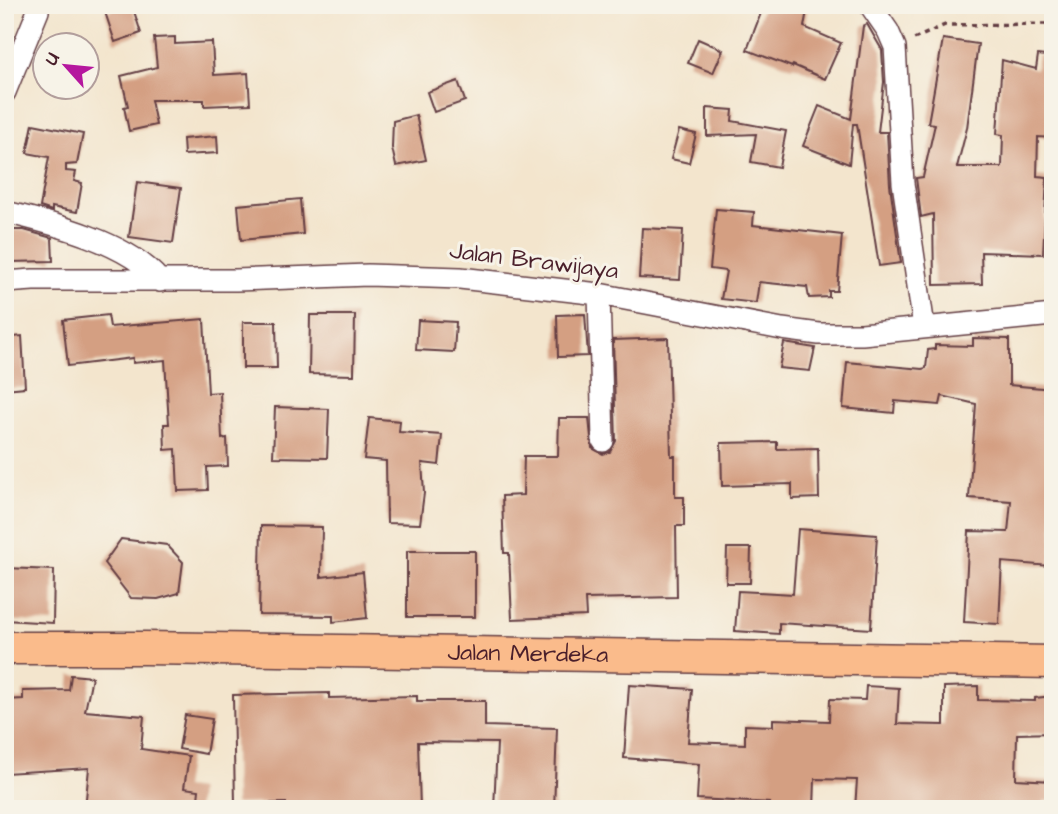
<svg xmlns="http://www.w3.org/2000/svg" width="1058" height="814" viewBox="0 0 1058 814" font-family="'Architects Daughter',sans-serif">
	<rect width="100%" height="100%" fill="#f7f3e8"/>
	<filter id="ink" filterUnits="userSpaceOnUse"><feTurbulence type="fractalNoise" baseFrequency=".0143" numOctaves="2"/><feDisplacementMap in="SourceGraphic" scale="14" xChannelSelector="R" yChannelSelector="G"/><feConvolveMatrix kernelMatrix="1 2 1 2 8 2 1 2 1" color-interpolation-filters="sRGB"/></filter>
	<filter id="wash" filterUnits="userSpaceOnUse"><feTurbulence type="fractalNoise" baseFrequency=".00686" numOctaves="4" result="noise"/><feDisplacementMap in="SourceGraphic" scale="28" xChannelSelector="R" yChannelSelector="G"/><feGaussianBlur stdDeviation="1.57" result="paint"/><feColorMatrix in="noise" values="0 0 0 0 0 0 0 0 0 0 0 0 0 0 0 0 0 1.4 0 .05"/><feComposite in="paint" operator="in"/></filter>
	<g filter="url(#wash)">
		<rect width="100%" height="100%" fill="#f3e5cd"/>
		<g id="blocks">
			<path fill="#d49f82" d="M125,5H132L141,33L115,42L105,12Z
				M764,5H808L804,27L841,43L825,79L793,65L792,67L747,50Z
				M867,24L882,50L884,82L878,132H887L890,185L901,263L879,266L857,124H853L849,164L803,146L819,106L851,119L863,26Z
				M175,37V44L212,42L214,75L248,73L250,104L204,106V100H151L156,125L129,131L124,107L128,106L121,76L157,67L154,38Z
				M698,39L723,50L713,73L688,63Z
				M943,39L978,44L967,128L957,167H1002L1003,135L997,134L1002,60L1036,69L1038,55L1053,57V138L1038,137L1037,176L1047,177L1043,254L981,252L982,284L934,285L933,214L921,217L916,178L923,177L935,124L928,123Z
				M458,81L465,101L434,112L427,92Z
				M707,108L733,110L732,121L786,131L779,167L751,162L756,134L707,136Z
				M416,115L426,160L396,166L392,148L393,121Z
				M33,124L83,134L77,164L66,165V171L76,172L74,181L82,183L77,212L52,207V211L40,207L49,157L27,153Z
				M679,130L696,134L689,163L671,159Z
				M217,136L218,153L184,155L183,139Z
				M137,182L181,188L173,243L129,237Z
				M300,199L303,234L241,240L238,205Z
				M716,209L754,212L753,225L842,235L837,291H829V297L809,298L807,287L759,282L756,303L721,299L726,271L710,269Z
				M642,228L683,230L680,280L639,278Z
				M9,230H24L52,238L53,261L9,262Z
				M585,314L588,356L558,357L557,315Z
				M108,315L110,327L204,319L208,393L220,392L222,439L227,438L228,466L207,467L208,490L178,491L176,449L165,450L164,424H169L165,360L133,363V358L68,366L63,320Z
				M310,315H355L354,375L309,374Z
				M418,320L456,322L454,352L416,350Z
				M243,322H276L277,368H243Z
				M22,336L25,387L5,389V338Z
				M668,338L671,456H675V497H684V526H676L677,597L585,599L586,616L512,619L509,553H504L502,496L523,495L524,456H558L559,418H589L592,448L603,454L610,452L616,441L613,340Z
				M973,338L1009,339V385L1053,389V530L1050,566L1002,562L999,624L964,622L969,531L1008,532L1011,501L969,498L976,404L942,396L940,405L895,401L894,413L843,408L847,362L922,369L926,368L928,350L935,349V345L973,346Z
				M784,343L815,348L810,371L779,368Z
				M275,407L329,409L327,458L273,457Z
				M369,418L400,421L399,432L442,435L439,465L422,463L424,493L420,524L387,523L386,461L364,459Z
				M777,442V449L818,448L819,498L792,499V484L722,486L721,443Z
				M261,526L322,527L321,577L363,572L367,618L333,622V616L259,615Z
				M798,529L877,535L871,629L779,623V634L735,631L738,591L793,594Z
				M121,539L167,545L183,562L179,593L158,599L131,598L104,563Z
				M727,548H751L750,583H726Z
				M407,551H475V617H407Z
				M5,568L54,570L53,623L5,620Z
				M71,675L92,677L85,711L144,716L141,749L189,756L184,788L199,790L197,809H85L89,768L5,773V700L23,699V691L69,690Z
				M629,685L692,689L688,742L745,744V725L773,726V719L829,721L830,699L865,700L866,686L899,688L897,724L944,725V687L978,686V700L1035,701V698L1053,696V733L1017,734L1016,779L1053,781V801H1044V809H855L857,780L815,779L814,809H769L770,803L697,799L699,764L624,758Z
				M329,693V698L417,696V701H485V726L557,728L554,809H494L497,743L418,742L420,809H286V803L235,804L233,695Z
				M185,715L212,719L206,754L179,749Z"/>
		</g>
	</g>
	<g filter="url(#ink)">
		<use href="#blocks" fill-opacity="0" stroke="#633d43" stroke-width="2"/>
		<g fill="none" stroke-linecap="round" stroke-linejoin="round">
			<defs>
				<path id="minor" d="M870,5L888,31L895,47L903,183L924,327
					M5,92L38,11
					M5,212C52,223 130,243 160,281
					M5,282L33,280H236L368,275L460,278L599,294L782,329L819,334H862L1053,315
					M599,294L603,441"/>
				<g id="highway">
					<path id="s1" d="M5,648H145L1053,662"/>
				</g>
			</defs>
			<use href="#minor" stroke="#633d43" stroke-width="24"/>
			<use href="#highway" stroke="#633d43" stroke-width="35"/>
			<path stroke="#633d43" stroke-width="3.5" stroke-dasharray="5 5" stroke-linecap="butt" d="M914,39L945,25L1053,24"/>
			<use href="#minor" stroke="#fff" stroke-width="21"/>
			<use href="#highway" stroke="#fabb8b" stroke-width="32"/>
		</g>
	</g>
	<g text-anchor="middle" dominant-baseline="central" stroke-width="6" stroke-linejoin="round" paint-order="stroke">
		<g font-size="24" fill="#4a1f2b" stroke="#f7f3e8">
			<text transform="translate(534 261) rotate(7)">Jalan Brawijaya</text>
			<text stroke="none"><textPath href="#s1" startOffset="523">Jalan Merdeka</textPath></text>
		</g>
	</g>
	<rect width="1058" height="814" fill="none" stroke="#f7f3e8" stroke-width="28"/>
	<g transform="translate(66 66) rotate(297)"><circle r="33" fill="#f7f3e8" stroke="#b29e9c" stroke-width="2"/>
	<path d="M0-5L12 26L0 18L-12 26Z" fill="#b5179e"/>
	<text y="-10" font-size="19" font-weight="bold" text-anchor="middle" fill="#4a1f2b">U</text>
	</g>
</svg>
